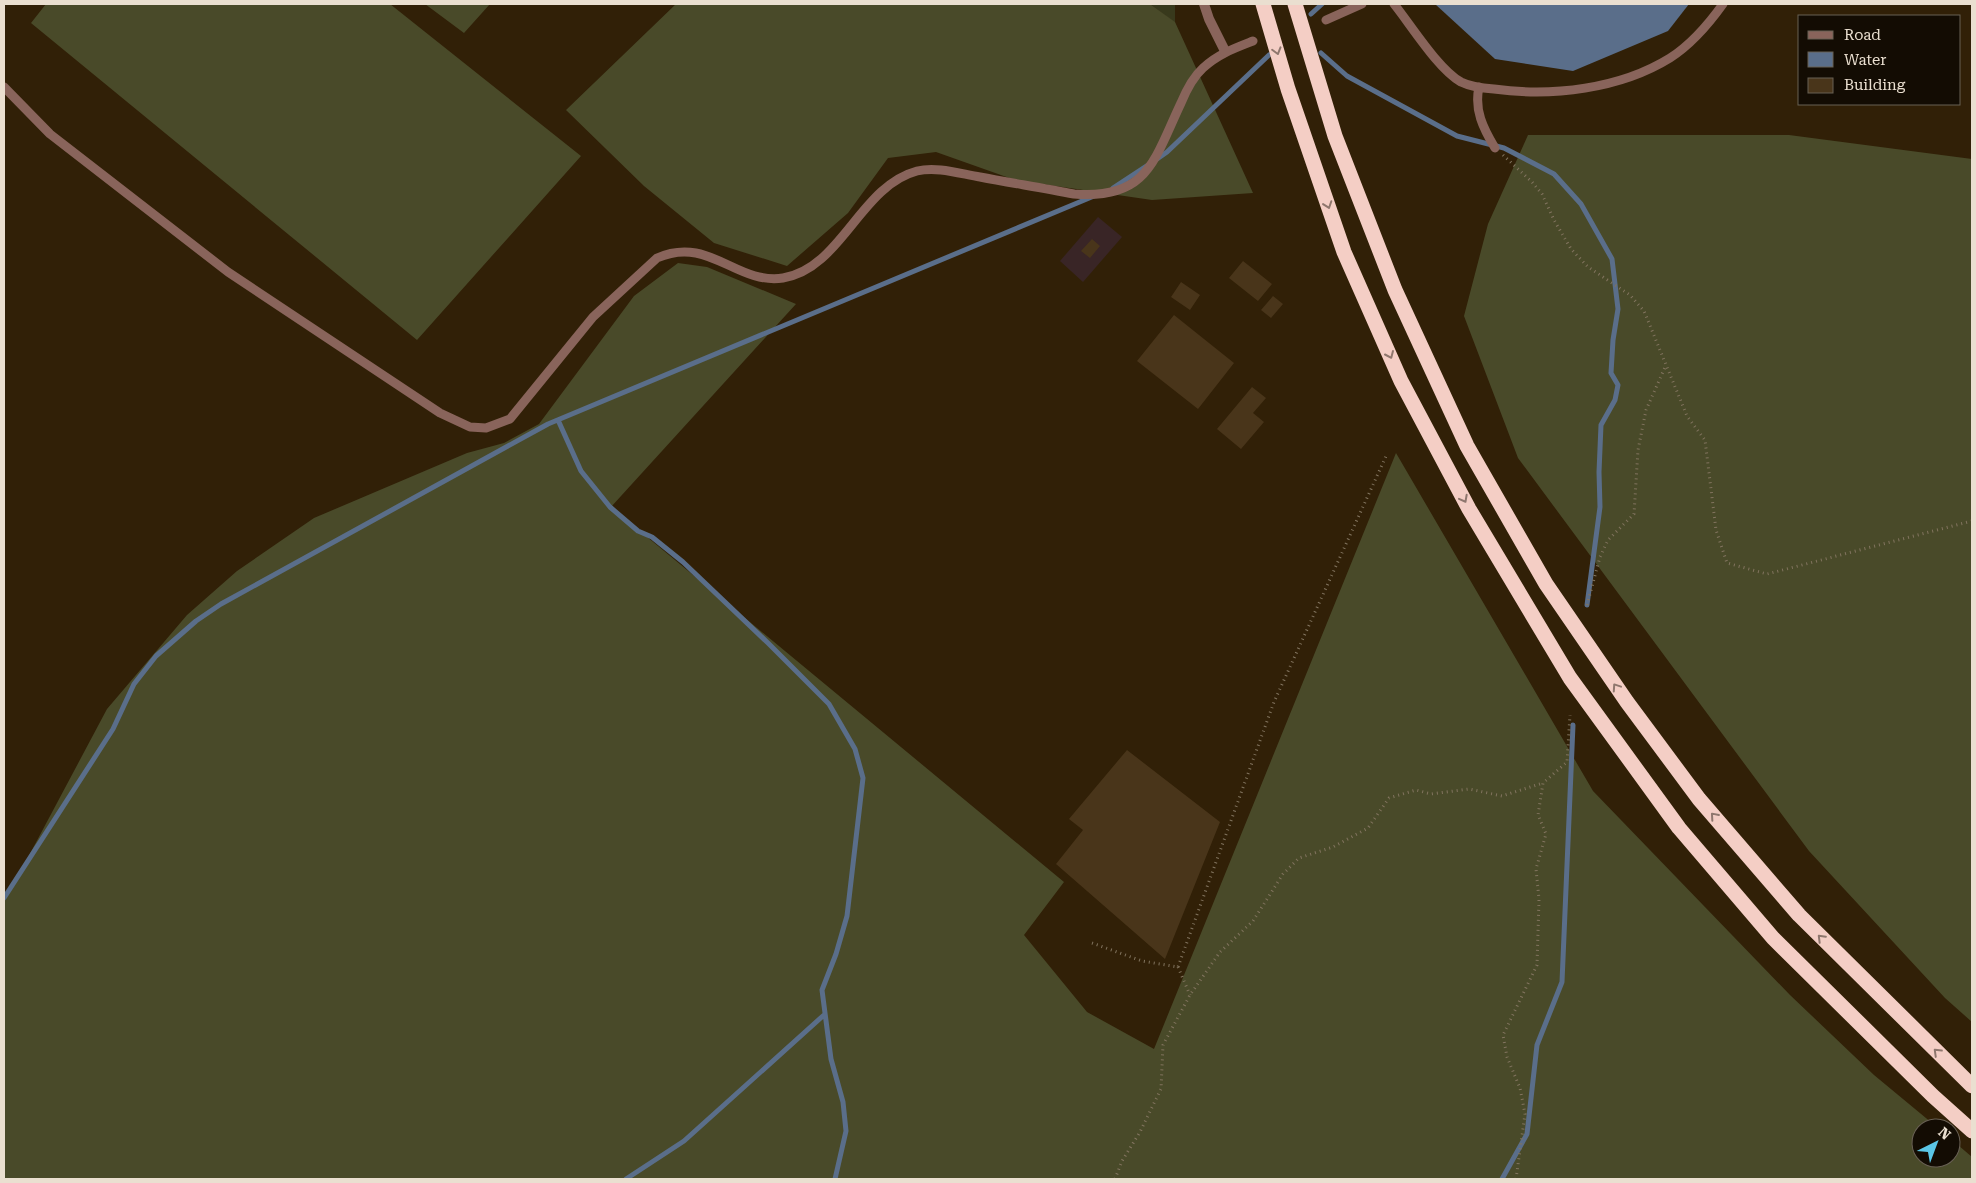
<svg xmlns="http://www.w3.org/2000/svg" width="1976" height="1183" viewBox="0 0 1976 1183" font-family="'Roboto Serif',serif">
	<rect width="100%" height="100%" fill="#312007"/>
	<path fill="#392526" d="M1098,217L1122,237L1083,282L1060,261Z"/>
	<path fill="#38391c" d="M1150,4H1175V22H1174Z"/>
	<path fill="#494a29" d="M46,4H390L581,156L417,340L31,23Z
		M425,4H490L464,33Z
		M676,4H1150L1175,22L1253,193L1152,200L1015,180L936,152L888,158L848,213L787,266L714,243L644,186L566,110Z
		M1528,135H1789L1972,159V1022L1945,998L1809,851L1518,458L1464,316L1488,224Z
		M678,263L707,267L796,304L611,507L1064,882L1024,935L1087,1012L1154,1049L1396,453L1593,791L1790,995L1874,1075L1938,1128H1921V1158H1951V1139L1972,1157V1179H4V896L16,880L107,709L187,615L237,571L314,518L467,453L504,443L539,424L634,296Z"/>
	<path fill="#5a6e8a" d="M1435,4H1689L1668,31L1573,71L1495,59Z"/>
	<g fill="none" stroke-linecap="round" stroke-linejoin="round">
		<path stroke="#5a6e8a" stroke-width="5" d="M1311,14L1322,4
			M1321,53L1347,76L1457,136L1504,148L1554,174L1581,204L1612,259L1618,309L1613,340L1611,373L1618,385L1615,400L1601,425L1599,472L1600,507L1587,605
			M1157,159L1167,152L1269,55
			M1113,188L1148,165
			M558,420L581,471L610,507L638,531L652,537L683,562L768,643L829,704L855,749L863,778L847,916L836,954L822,990L831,1059L843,1102L846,1131L835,1179
			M4,898L113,729L134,684L156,656L196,621L221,604L548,424L1094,196
			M626,1179L684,1141L824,1015
			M1502,1179L1527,1134L1537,1045L1562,982L1573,725"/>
	</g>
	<path fill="#49351a" d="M1092,239L1100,246L1090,258L1081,251Z
		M1243,261L1272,284L1258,301L1229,278Z
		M1181,282L1200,295L1190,310L1171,297Z
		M1273,296L1283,304L1271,318L1261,310Z
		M1174,315L1234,363L1198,409L1137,361Z
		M1252,387L1266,398L1253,413L1264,422L1241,449L1217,429Z
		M1127,750L1220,822L1165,959L1056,864L1083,830L1069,819Z"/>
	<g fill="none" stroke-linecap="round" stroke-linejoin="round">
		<path stroke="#82745f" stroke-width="3" stroke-dasharray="1 4" stroke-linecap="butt" d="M1503,155L1532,182L1542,194L1554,220L1571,249L1588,267L1630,295L1644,311L1687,416L1705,440L1716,530L1727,563L1767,574L1972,521
			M1587,605L1600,557L1608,540L1634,514L1638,450L1646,410L1666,365
			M1092,943L1142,961L1178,967L1274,702L1387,454
			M1178,967L1190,995
			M1115,1179L1122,1161L1140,1132L1161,1089L1163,1045L1190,995L1220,952L1253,921L1283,874L1299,858L1333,847L1368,828L1389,798L1416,790L1431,794L1469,789L1502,796L1543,783
			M1516,1179L1525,1114L1520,1088L1507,1057L1503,1035L1537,965L1539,899L1536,869L1546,834L1538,815L1543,783L1567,762L1570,715"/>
		<path stroke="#89645b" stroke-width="9" d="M1394,4C1411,25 1438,69 1461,82C1471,87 1482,88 1494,89C1552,97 1620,89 1670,58C1692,44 1708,25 1723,4
			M1326,20L1362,4
			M4,87L50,134L228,272L440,413L470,427L486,428L510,419L593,317L657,258C709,235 736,285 783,278C841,269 860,186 917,171C937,166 961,174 980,177C1012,183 1043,188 1074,194C1148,200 1154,160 1181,103C1186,91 1193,77 1203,68C1218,54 1235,48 1253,41
			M1479,87C1474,110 1483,128 1495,148"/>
		<path stroke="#89645b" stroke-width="10" d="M1204,4L1209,19L1225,51"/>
		<path stroke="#f4cec5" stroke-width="15" d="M1263,4L1288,89L1344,252L1401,381L1469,509L1570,678L1679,828L1773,938L1933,1096L1972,1131
			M1295,4L1335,136L1395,290L1467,446L1546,584L1627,702L1699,799L1799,915L1972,1086"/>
	</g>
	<defs><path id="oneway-chevron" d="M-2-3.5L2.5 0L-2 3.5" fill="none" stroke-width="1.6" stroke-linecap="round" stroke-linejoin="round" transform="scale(1.25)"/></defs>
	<g stroke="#8f776e">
		<use href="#oneway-chevron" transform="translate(1277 51) rotate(74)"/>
		<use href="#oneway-chevron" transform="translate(1328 205) rotate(71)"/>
		<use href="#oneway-chevron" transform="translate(1390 355) rotate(66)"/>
		<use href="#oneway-chevron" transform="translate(1464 499) rotate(62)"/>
		<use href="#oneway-chevron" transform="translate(1616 687) rotate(-124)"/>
		<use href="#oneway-chevron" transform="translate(1714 816) rotate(-131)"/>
		<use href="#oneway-chevron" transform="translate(1821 938) rotate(-135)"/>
		<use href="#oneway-chevron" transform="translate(1937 1052) rotate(-136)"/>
	</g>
	<rect width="1976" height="1183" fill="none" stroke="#eadfd0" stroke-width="10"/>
	<rect x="1798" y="15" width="162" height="90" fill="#130c03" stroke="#696055"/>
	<rect x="1808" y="31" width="25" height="8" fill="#89645b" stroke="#696055"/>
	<text x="1844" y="40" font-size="15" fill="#eadfd0">Road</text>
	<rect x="1808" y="52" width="25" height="15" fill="#5a6e8a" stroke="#696055"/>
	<text x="1844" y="65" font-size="15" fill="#eadfd0">Water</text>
	<rect x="1808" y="78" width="25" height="15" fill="#49351a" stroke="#696055"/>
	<text x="1844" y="90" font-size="15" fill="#eadfd0">Building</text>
	<g transform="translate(1936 1143) rotate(42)"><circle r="24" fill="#130c03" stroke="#696055"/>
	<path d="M0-4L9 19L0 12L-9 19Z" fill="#5bc7e7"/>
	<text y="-8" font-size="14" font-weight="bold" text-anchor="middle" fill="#eadfd0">N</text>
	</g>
</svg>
